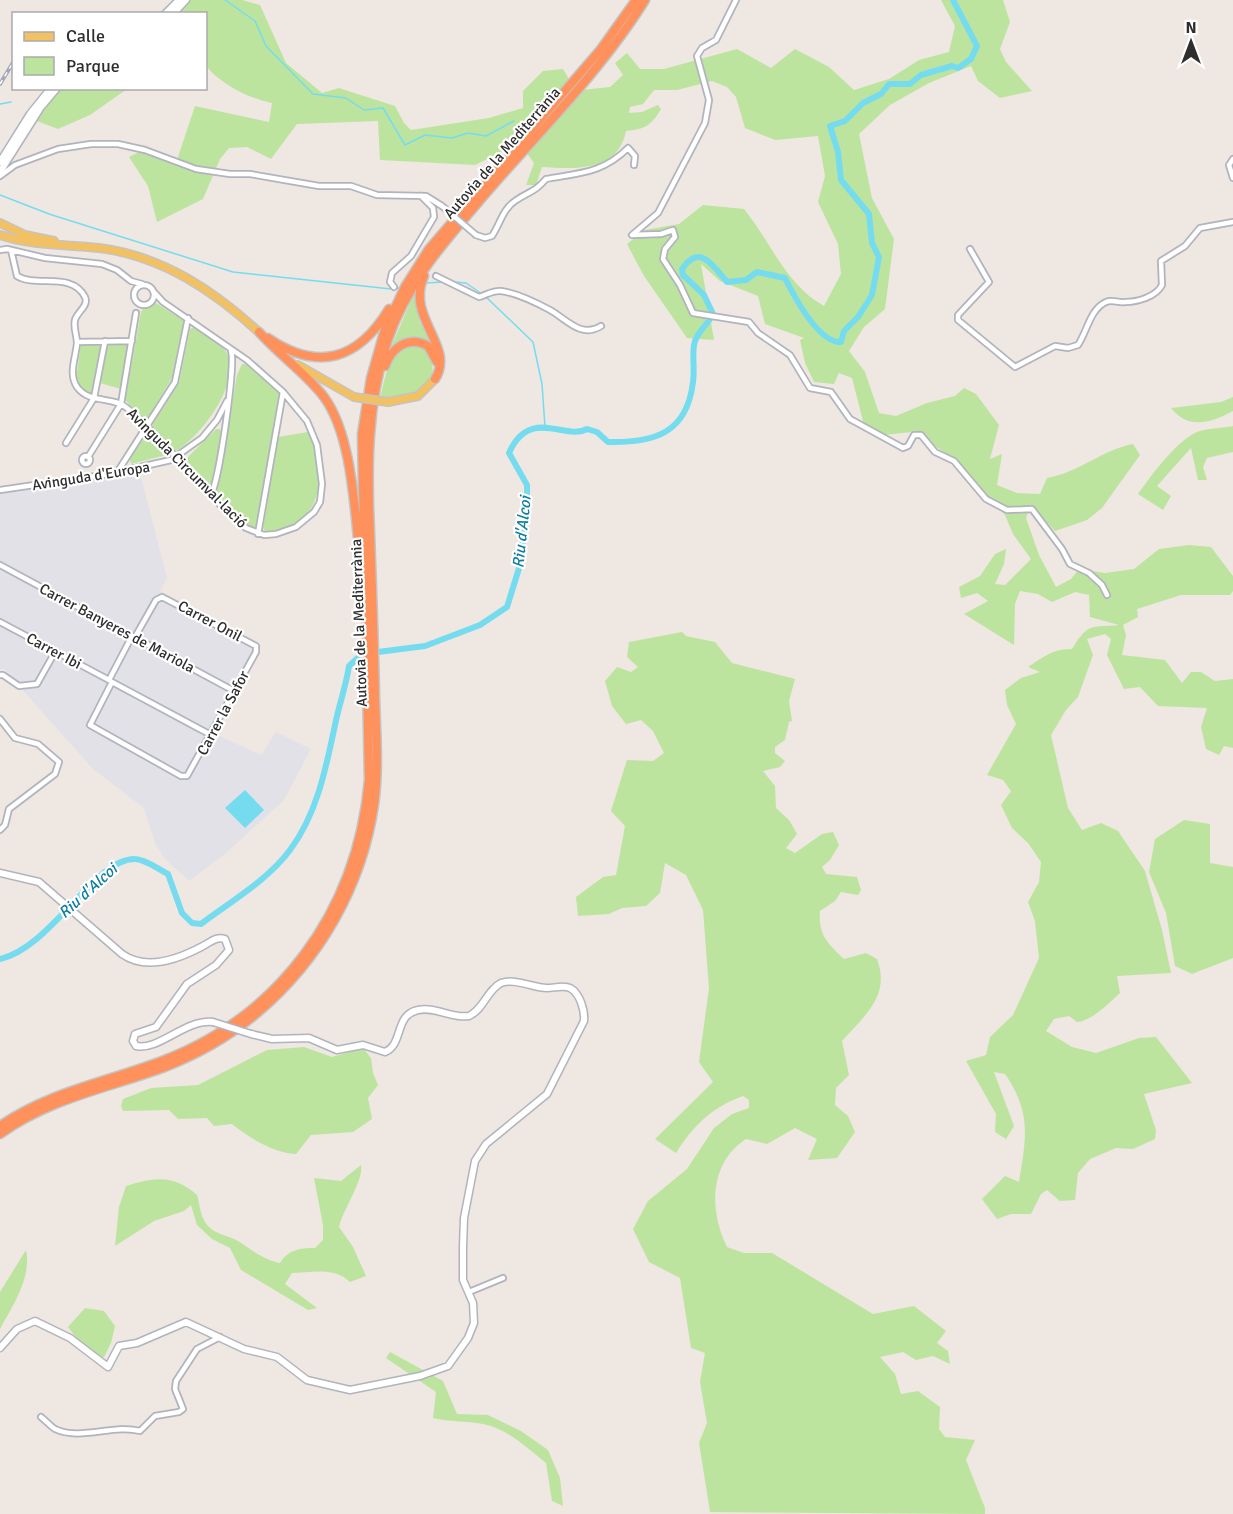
<svg xmlns="http://www.w3.org/2000/svg" width="1233" height="1514" viewBox="0 0 1233 1514" font-family="Signika,sans-serif">
	<rect width="100%" height="100%" fill="#efe7e1"/>
	<path fill="#e2e1e8" d="M140,473L167,578L160,591L261,646L215,734L261,755L276,732L311,749L284,800L226,853L189,881L164,858L155,843L144,808L93,769L4,669H0V494Z"/>
	<path fill="#bde49e" d="M184,0H242L260,5L286,63L322,93L339,88L395,106L404,123L411,130L489,118L523,108V91L543,71L563,69L569,79L511,147L475,165L380,160L378,121L297,124L271,159L247,147L229,148L220,159L203,199L157,222L148,186L129,157L143,150L177,160L195,106L269,122L272,103C248,98 222,85 206,66V14L171,13Z
		M941,0H1003L1010,22L1000,49L1006,62L1032,91L1000,98L978,81L971,66L929,83L890,105L859,134L872,198L894,239L885,309L864,327L849,351L865,372L879,413L896,416L927,403L955,396L964,388L976,394L999,425L990,459L1002,454L997,485L1017,493L1040,494L1047,478C1080,472 1102,450 1133,444L1140,455L1102,508L1087,520L1055,531L1031,505L1026,518L1039,555L1056,587L1071,579L1079,569L1105,573L1134,569L1159,549L1189,545L1211,547L1233,576V591L1230,595H1181L1137,609L1138,617L1123,625L1126,635L1122,655L1165,660L1182,683L1191,672H1201L1215,681L1233,679V748L1224,746L1219,755L1206,749L1201,727L1207,708L1158,706L1140,687L1124,689L1107,655L1111,639L1105,634L1087,639L1093,655L1078,697L1066,710L1051,735L1068,808L1082,830L1101,823L1118,831L1145,871L1162,930L1171,973L1117,976L1120,993C1109,1003 1092,1021 1077,1022L1069,1016L1054,1019L1046,1031L1072,1047L1096,1053L1139,1038L1156,1037L1192,1083L1144,1094L1156,1130L1155,1139L1133,1149L1116,1148L1090,1159L1078,1173L1075,1200L1060,1201L1047,1190L1041,1194L1031,1214H1011L997,1219L982,1199L1005,1176L1019,1182C1026,1138 1032,1113 1005,1074L994,1072L1014,1126L1006,1139L995,1132L996,1114L966,1061L986,1055L990,1037L1013,1015L1039,958L1035,921L1028,902L1039,882L1041,862L1028,843L1012,828L1001,805L1011,791L1003,780L987,775L1016,724L1007,705L1005,690L1021,678L1040,672L1028,667C1043,657 1054,648 1072,649C1089,621 1092,628 1119,625L1090,617L1089,595L1075,592L1052,602L1038,594L1020,591L1015,604L1014,645L964,614L988,601L977,593L961,598L959,587L980,576L995,554L1006,549L1004,564L995,584L1005,585L1031,559L1013,534L1005,515L978,487L958,461L935,446L922,431L883,435L864,425L852,378L839,373L834,384L814,382L805,363L800,340L804,338L765,324L758,296L720,281L701,264L714,340L687,338L644,276L627,244L645,230L679,224L703,205L744,209C771,242 785,284 824,306L841,274L838,244L818,202L825,176L818,136L775,140L745,128L736,97L727,87L712,81L677,90H654L643,104L630,107L629,113L642,112L658,105L661,109C651,126 645,129 626,131C618,172 576,169 542,167L536,185H526L534,163L526,152L581,90L610,87L623,75L615,63L627,53L640,69H664L737,49L771,68L795,49L829,67L854,90L889,79L919,60L949,52L955,26Z
		M59,89H127L90,115L58,129L37,121Z
		M414,294L420,322L435,348C421,334 406,334 391,347Z
		M156,303L184,321L175,373L146,421L125,400L141,312L143,308Z
		M194,327C204,334 220,342 227,353C242,383 200,437 176,451L151,427L179,383L190,329Z
		M127,342L129,345L121,389L100,383L107,343Z
		M81,343L102,344L92,394L83,390L76,379Z
		M413,345L427,350C447,389 410,398 380,399C386,374 387,355 413,345Z
		M242,364H246L279,393L257,525L253,528L239,518L216,493L237,375Z
		M1233,397V411C1211,423 1188,430 1171,408L1221,402Z
		M1233,426V452L1207,458L1203,467L1207,480H1198L1191,448L1157,486L1171,496L1163,510L1138,494C1150,477 1179,437 1200,431C1210,428 1223,428 1233,426Z
		M216,429H220L221,432L213,484L209,487L184,461Z
		M308,432C329,472 323,532 265,531L263,528L278,437Z
		M147,434L166,455L131,464L130,459Z
		M682,632L686,636L715,642L732,663L795,679L789,701L792,721L789,722L785,740L775,747V753L785,761L780,767L763,771L775,786L776,808L789,820L797,834L786,848L795,853L822,834L833,832L839,845L830,860L822,867L826,874L857,877L861,890L858,895L841,892L835,901L820,911C818,935 828,944 844,959L866,953L877,959C891,996 864,1016 842,1041L849,1075L836,1088L835,1105L848,1116L855,1132L837,1158L808,1160L817,1139L795,1128L767,1144L746,1139C709,1163 709,1211 727,1247L744,1253H772L873,1314L914,1306L946,1331L937,1343L948,1351L950,1364L933,1356L916,1360L903,1352L880,1357L895,1374L901,1394L918,1391L940,1407L939,1429L945,1437L975,1440L966,1460L985,1508V1514L710,1512L699,1443L707,1423L700,1382L705,1353L691,1348L680,1278L649,1262L633,1229L648,1201L687,1169L714,1128L732,1114L749,1108V1100L743,1096C712,1107 693,1126 676,1153L655,1139L713,1082L699,1062L709,988L703,910L686,875L665,863L660,893L646,906L622,908L609,914L578,916L576,897L603,877L616,875L625,826L611,811L627,760L653,761L664,753L653,731L641,720L626,724L612,706L605,681L617,667L631,672L638,667L627,657L629,642Z
		M1184,820L1210,824V863L1233,867V958L1192,974L1175,966L1166,913L1149,872L1155,839Z
		M304,1047L332,1057L363,1048L371,1058L373,1073L378,1085L368,1098L372,1119L353,1132L311,1135L296,1154C272,1152 251,1139 232,1124L214,1126L207,1118L178,1119L169,1110L123,1111L121,1106L123,1099L151,1088L198,1085L267,1050Z
		M361,1165C364,1180 343,1209 339,1227L353,1247L366,1276L350,1282C335,1267 312,1272 292,1273L285,1284L317,1308L308,1310L241,1270L230,1248L212,1239L197,1225L191,1205L184,1211L154,1221L115,1246L119,1207L126,1186C153,1177 174,1174 197,1195C200,1205 200,1217 208,1226C216,1235 228,1235 238,1241C254,1251 260,1258 280,1263C288,1250 299,1248 315,1248L323,1240V1225L314,1178L341,1181Z
		M26,1250C32,1277 13,1305 0,1329V1292Z
		M85,1308L104,1311L115,1326L111,1343L104,1357L92,1359L68,1327Z
		M390,1352L443,1381L457,1414L488,1415L521,1431L548,1450L560,1478L563,1506L552,1501L546,1463C527,1448 508,1429 483,1424C466,1421 450,1422 433,1418L436,1392L386,1358Z"/>
	<path fill="#75dcef" d="M245,790L264,810L245,828L225,808Z"/>
	<g fill="none" stroke-linecap="round" stroke-linejoin="round">
		<path stroke="#75dcef" stroke-width="1.5" d="M225,0L255,21L266,46L313,94L346,98L364,110L383,108L405,145L425,135L452,138L468,133L486,136L514,121
			M0,104L11,102
			M0,195L49,214L233,272L391,289L399,288
			M454,282L466,283L482,294
			M425,283L444,282
			M486,297L533,342L542,384L545,427"/>
		<path stroke="#75dcef" stroke-width="6" d="M0,959C51,948 95,858 135,859C145,859 158,869 168,874L182,913L192,923L201,924C230,902 268,880 290,850C317,814 326,768 335,725C339,705 346,686 349,666L362,654L425,646L480,625L507,607L520,565L527,504V485L509,453C530,406 565,441 587,429L597,432L608,442C655,443 687,433 693,382C695,369 692,357 694,345C696,332 708,325 713,314L704,295L683,275L682,269C700,242 714,267 727,282L746,280L757,272L785,278C794,296 818,343 841,342L844,331L858,317L872,295L879,257L872,243L869,214L841,180L838,152L830,126L845,121L863,103L881,94L889,84H910L921,75L952,66L958,68L971,59L977,46L953,0"/>
		<defs>
			<path id="street" d="M736,0L716,40L702,48L697,56L709,100L705,123L658,213L632,235L661,234L673,230L675,237L665,249L663,259L680,285L693,313L749,322L758,333L790,355L810,388L831,392L850,419L903,448L908,446L914,435H921L935,452L954,461L986,499L1007,510L1032,509L1062,549L1070,564L1089,573L1102,585L1107,595
				M1233,159L1229,165L1233,178
				M0,176L15,165L58,149L91,144H118L145,150L196,169L230,174H250L319,186H351L377,195L426,196L442,206
				M476,235L485,238L492,236C500,224 503,209 515,201C529,191 534,193 546,179C580,173 603,173 628,148L635,156L634,165
				M970,249L989,282L958,315V320L1015,367L1055,346L1068,348L1078,345C1087,332 1090,309 1106,302C1112,299 1118,303 1125,302C1137,302 1156,297 1162,285L1161,261L1185,246L1200,228L1233,222
				M0,250L7,249L45,258L102,264L117,270L131,281L142,284
				M11,250L17,276C37,288 72,271 85,297C89,306 77,312 75,320C73,328 77,335 77,343C76,357 68,374 77,387C89,404 113,396 127,408C170,444 202,493 246,528L264,535L276,534L296,527L314,512L320,502L322,484L317,445L307,421L283,392L247,360L163,302L153,291
				M436,276L479,297C486,295 493,290 501,291C517,293 537,303 550,310C565,318 581,339 601,326
				M134 295a10 10 0 1 1 20 0a10 10 0 1 1-20 0Z
				M394,287L390,282L392,273L411,256L434,217L433,208L421,196
				M77,342L132,341
				M66,443L94,398L105,341
				M82 460a4 4 0 1 1 8 0a4 4 0 1 1-8 0Z
				M88,457L121,404L136,313
				M118,471L175,382L188,318
				M0,490L109,474L171,460L202,438L217,420L227,401
				M211,494C219,483 236,363 231,351
				M258,534L283,392
				M0,565L234,691
				M0,622L109,680
				M132,636L109,680L112,682L90,725L181,776H187L256,652V646L162,597L156,600L135,637
				M0,675H3L19,686L37,684L55,652
				M112,682L211,735
				M0,719L15,738L38,744L59,762L55,774L9,809L5,825L0,830
				M469,1292L503,1278
				M41,1417C45,1420 50,1426 55,1429C80,1441 114,1424 140,1431L155,1416L179,1412L183,1409L175,1389L176,1381L197,1349L220,1337"/>
			<path id="secondary" d="M165,14L179,0
				M173,14L186,0
				M0,162L30,114L51,88
				M0,172L41,107L57,88
				M0,873L39,882L122,954C146,971 179,959 203,946C211,942 216,936 225,939L229,950L216,965L187,984L156,1027L135,1034L133,1041L136,1046C159,1051 185,1019 213,1022
				M0,1348L17,1329L35,1321L70,1338L108,1367L119,1346L137,1343L186,1322L244,1349L277,1357L307,1380L350,1390L420,1376L448,1366L468,1338L474,1323L473,1303L463,1280V1247L464,1218L475,1161L486,1144L547,1094L584,1021C585,1011 580,993 570,988C564,985 554,988 547,988C533,988 516,978 501,983C487,990 484,1009 469,1016C452,1019 435,1006 418,1010C394,1015 404,1044 385,1052L363,1045L337,1050L309,1038L272,1039L251,1034"/>
			<path id="primary" d="M0,223L25,235L54,241
				M0,235C32,246 66,244 99,248C163,256 216,292 262,335
				M298,365L354,397
				M388,402L418,396L435,379"/>
			<path id="highway" d="M424,276C405,318 456,346 435,379
				M259,332C279,355 306,373 324,397C351,434 354,503 359,548
				M268,338C318,372 358,360 389,309
				M385,366C392,347 409,335 428,346L437,362
				M0,1126C46,1094 98,1084 151,1065C278,1021 357,913 369,780L362,434L371,378L385,329L405,287L429,249L601,49L636,0
				M0,1134C50,1098 108,1088 165,1067C198,1054 230,1036 257,1013C320,960 362,886 374,805C379,769 376,733 375,698C374,643 372,588 370,533C367,467 367,405 387,342C406,285 443,243 481,199C534,137 602,70 645,0"/>
		</defs>
		<use href="#street" stroke="#b1b4be" stroke-width="8"/>
		<use href="#secondary" stroke="#b1b4be" stroke-width="9"/>
		<use href="#primary" stroke="#c4c4c4" stroke-width="10"/>
		<use href="#highway" stroke="#c4c4c4" stroke-width="11"/>
		<use href="#street" stroke="#fff" stroke-width="4.5"/>
		<use href="#secondary" stroke="#fff" stroke-width="6"/>
		<use href="#primary" stroke="#f1c163" stroke-width="7"/>
		<use href="#highway" stroke="#fe915c" stroke-width="8"/>
		<defs>
			<path id="rail" d="M0,84L14,61"/>
		</defs>
		<use href="#rail" stroke="#a3a8b8" stroke-width="4"/>
		<use href="#rail" stroke="#fff" stroke-width="1.5" stroke-dasharray="4.5" stroke-linecap="butt"/>
		<defs>
			<path id="street-bridge" d="M442,206L476,235"/>
			<path id="secondary-bridge" d="M213,1022L251,1034"/>
			<path id="primary-bridge" d="M354,397L388,402"/>
		</defs>
		<use href="#street-bridge" stroke="#b1b4be" stroke-width="8" stroke-linecap="butt"/>
		<use href="#secondary-bridge" stroke="#b1b4be" stroke-width="9" stroke-linecap="butt"/>
		<use href="#primary-bridge" stroke="#c4c4c4" stroke-width="10" stroke-linecap="butt"/>
		<use href="#street-bridge" stroke="#fff" stroke-width="4.5"/>
		<use href="#secondary-bridge" stroke="#fff" stroke-width="6"/>
		<use href="#primary-bridge" stroke="#f1c163" stroke-width="7"/>
	</g>
	<g text-anchor="middle" dominant-baseline="central" stroke-width="4.5" stroke-linejoin="round" paint-order="stroke">
		<g font-size="15" fill="#2e2e2e" stroke="#fff">
			<text transform="translate(502 153) rotate(-49)">Autovia de la Mediterrània</text>
			<text transform="translate(187 468) rotate(45)">Avinguda Circumval·lació</text>
			<text transform="translate(91 476) rotate(-9)">Avinguda d'Europa</text>
			<text transform="translate(210 621) rotate(28)">Carrer Onil</text>
			<text transform="translate(359 623) rotate(-92)">Autovia de la Mediterrània</text>
			<text transform="translate(117 628) rotate(28)">Carrer Banyeres de Mariola</text>
			<text transform="translate(54 651) rotate(28)">Carrer Ibi</text>
			<text transform="translate(223 713) rotate(-62)">Carrer la Safor</text>
		</g>
		<g font-size="16" font-style="italic" fill="#0e7ea1" stroke="#fff">
			<text transform="translate(522 532) rotate(-84)">Riu d'Alcoi</text>
			<text transform="translate(88 891) rotate(-42)">Riu d'Alcoi</text>
		</g>
	</g>
	<rect x="12" y="12" width="195" height="78" fill="#ffffff" stroke="#ababab" stroke-width="1.5"/>
	<rect x="24" y="32" width="30" height="9" fill="#f1c163" stroke="#ababab" stroke-width="1.5"/>
	<text x="66" y="42" font-size="18" fill="#2e2e2e">Calle</text>
	<rect x="24" y="57" width="30" height="18" fill="#bde49e" stroke="#ababab" stroke-width="1.5"/>
	<text x="66" y="72" font-size="18" fill="#2e2e2e">Parque</text>
	<g transform="translate(1191 42)" stroke="#ffffff" stroke-width="4.5" paint-order="stroke">
	<path d="M0-4.5L10 22L0 15L-10 22Z" fill="#2e2e2e"/>
	<text y="-9" font-size="16" font-weight="bold" text-anchor="middle" fill="#2e2e2e">N</text>
	</g>
</svg>
